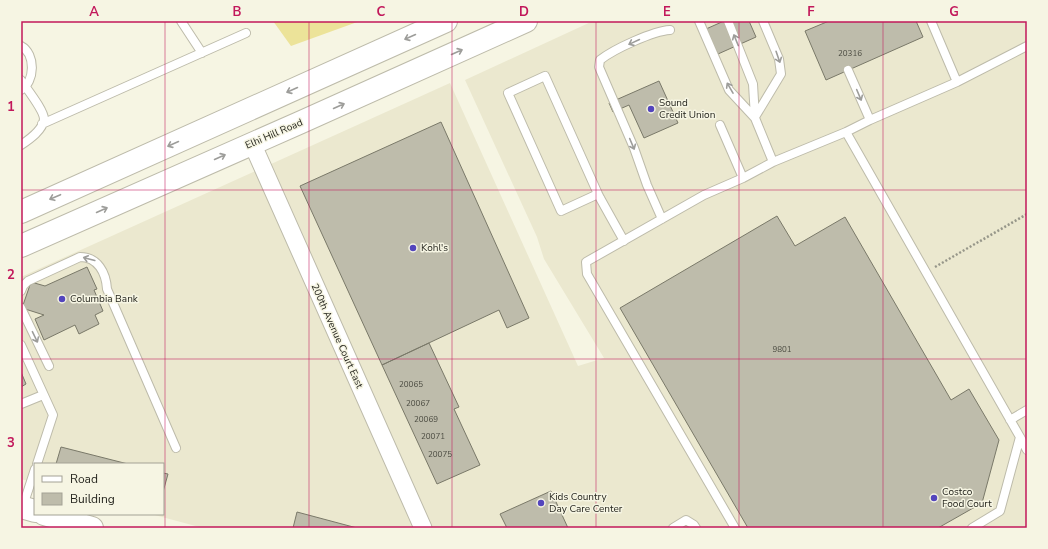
<svg xmlns="http://www.w3.org/2000/svg" width="1048" height="549" viewBox="0 0 1048 549" font-family="'Nunito Sans',sans-serif">
	<rect width="100%" height="100%" fill="#f6f5e3"/>
	<path fill="#ebe8cf" d="M593,21H1024L1027,27V528H203L151,514H163V464H35V483L21,479V277L450,83L578,366L604,358L544,259L537,237L465,80Z"/>
	<path fill="#ece399" d="M273,21H360L291,46Z"/>
	<path fill="#bebcab" stroke="#7a7969" d="M724,21H749L756,37L718,54L706,29Z
		M829,21H916L923,37L826,80L805,31Z
		M659,81L678,123L644,138L629,105L613,112L609,103Z
		M441,122L529,318L507,328L499,310L382,365L300,186Z
		M777,216L795,246L845,217L951,400L969,389L999,440L982,503L938,528H748L620,308Z
		M87,267L97,289L94,290L103,311L95,315L99,324L79,334L75,325L44,340L35,319L44,315L22,308L31,282L45,286Z
		M429,343L459,407L454,409L480,465L437,484L382,365Z
		M21,372L26,384L21,387Z
		M61,447L128,464H56Z
		M163,473L168,474L163,492Z
		M551,491L568,528H507L500,514Z
		M297,512L357,528H293Z"/>
	<g fill="none" stroke-linecap="round" stroke-linejoin="round">
		<defs>
			<path id="service" d="M181,21L202,53
				M699,21L729,90L755,118
				M728,21L753,84L755,118L773,162
				M931,21L957,82
				M21,46C36,54 35,82 21,90
				M848,70L870,120
				M21,80C26,88 44,110 44,119C43,130 30,139 21,145
				M755,117L781,74L779,59L763,21
				M42,124L246,33
				M720,125L743,178
				M846,132L1020,437L1000,511L972,528
				M598,194L561,211L508,93L545,76L598,194L600,198L624,241
				M662,219L647,185L634,148L599,67L600,60C614,49 653,31 670,30
				M21,291L23,286L28,281L80,257C98,257 106,273 107,289L176,448
				M21,308L49,366
				M21,345L53,415L37,464
				M21,404L43,395
				M1010,420L1027,410
				M1020,437L1027,450
				M23,506L35,469
				M673,528L686,520L694,525L696,528
				M735,528L587,274L586,262L704,195L743,178L773,162L846,132L870,120L957,82L1027,46"/>
			<path id="minor" d="M252,143L423,528"/>
			<path id="secondary" d="M21,507L35,511
				M44,514L92,528"/>
			<path id="primary" d="M21,212L446,21
				M21,246C190,172 358,97 526,21"/>
		</defs>
		<use href="#service" stroke="#bdbbaa" stroke-width="10"/>
		<use href="#minor" stroke="#bdbbaa" stroke-width="19"/>
		<use href="#secondary" stroke="#bdbbaa" stroke-width="24"/>
		<use href="#primary" stroke="#bdbbaa" stroke-width="24"/>
		<path stroke="#969689" stroke-width="2.5" stroke-dasharray="2 2" stroke-linecap="butt" d="M935,267L1027,214"/>
		<use href="#service" stroke="#fff" stroke-width="8"/>
		<use href="#minor" stroke="#fff" stroke-width="17"/>
		<use href="#secondary" stroke="#fff" stroke-width="22"/>
		<use href="#primary" stroke="#fff" stroke-width="22"/>
	</g>
	<defs><path id="oneway-shaft" d="M-6 0H5M1.5-3L5.5 0L1.5 3" fill="none" stroke-width="1.6" stroke-linecap="round" stroke-linejoin="round"/></defs>
	<g stroke="#9d9d9a">
		<use href="#oneway-shaft" transform="translate(410 37) rotate(156)"/>
		<use href="#oneway-shaft" transform="translate(736 40) rotate(-112)"/>
		<use href="#oneway-shaft" transform="translate(634 42) rotate(155)"/>
		<use href="#oneway-shaft" transform="translate(457 52) rotate(-24)"/>
		<use href="#oneway-shaft" transform="translate(778 57) rotate(71)"/>
		<use href="#oneway-shaft" transform="translate(730 88) rotate(-120)"/>
		<use href="#oneway-shaft" transform="translate(292 90) rotate(156)"/>
		<use href="#oneway-shaft" transform="translate(859 95) rotate(67)"/>
		<use href="#oneway-shaft" transform="translate(339 106) rotate(-24)"/>
		<use href="#oneway-shaft" transform="translate(173 144) rotate(156)"/>
		<use href="#oneway-shaft" transform="translate(632 144) rotate(67)"/>
		<use href="#oneway-shaft" transform="translate(220 157) rotate(-24)"/>
		<use href="#oneway-shaft" transform="translate(55 197) rotate(157)"/>
		<use href="#oneway-shaft" transform="translate(102 210) rotate(-24)"/>
		<use href="#oneway-shaft" transform="translate(89 259) rotate(-165)"/>
		<use href="#oneway-shaft" transform="translate(35 337) rotate(64)"/>
	</g>
	<path fill="none" stroke="#c2185b" stroke-width="1" stroke-opacity="0.55" d="M165,21V528M309,21V528M452,21V528M596,21V528M739,21V528M883,21V528M21,190H1027M21,359H1027"/>
	<g fill="#5345bd" stroke="#f6f5e3" stroke-width="1.5">
		<circle cx="651" cy="109" r="4"/>
		<circle cx="413" cy="248" r="4"/>
		<circle cx="62" cy="299" r="4"/>
		<circle cx="934" cy="498" r="4"/>
		<circle cx="541" cy="503" r="4"/>
	</g>
	<g text-anchor="middle" dominant-baseline="central" stroke-width="3" stroke-linejoin="round" paint-order="stroke">
		<g font-size="8" fill="#4c4c42">
			<text x="850" y="53">20316</text>
			<text x="782" y="349">9801</text>
			<text x="411" y="384">20065</text>
			<text x="418" y="403">20067</text>
			<text x="426" y="419">20069</text>
			<text x="433" y="436">20071</text>
			<text x="440" y="454">20075</text>
		</g>
		<g font-size="10" fill="#26261f" stroke="#f6f5e3" text-anchor="start">
			<text x="659" y="103">Sound<tspan x="659" dy="12">Credit Union</tspan></text>
			<text x="421" y="248">Kohl's</text>
			<text x="70" y="299">Columbia Bank</text>
			<text x="942" y="492">Costco<tspan x="942" dy="12">Food Court</tspan></text>
			<text x="549" y="497">Kids Country<tspan x="549" dy="12">Day Care Center</tspan></text>
		</g>
		<g font-size="10" fill="#26261f" stroke="#f6f5e3">
			<text transform="translate(274 134) rotate(-23)">Elhi Hill Road</text>
			<text transform="translate(337 336) rotate(66)">200th Avenue Court East</text>
		</g>
	</g>
	<rect width="1048" height="549" fill="none" stroke="#f6f5e3" stroke-width="44"/>
	<rect x="34" y="463" width="130" height="52" fill="#f6f5e3" stroke="#a3a295"/>
	<rect x="42" y="476" width="20" height="6" fill="#ffffff" stroke="#a3a295"/>
	<text x="70" y="483" font-size="12" fill="#26261f">Road</text>
	<rect x="42" y="493" width="20" height="12" fill="#bebcab" stroke="#a3a295"/>
	<text x="70" y="503" font-size="12" fill="#26261f">Building</text>
	<rect x="22" y="22" width="1004" height="505" fill="none" stroke="#c2185b" stroke-width="1.5"/>
	<g font-size="13" text-anchor="middle" font-weight="bold" fill="#c2185b">
		<text x="94" y="16">A</text>
		<text x="237" y="16">B</text>
		<text x="381" y="16">C</text>
		<text x="524" y="16">D</text>
		<text x="667" y="16">E</text>
		<text x="811" y="16">F</text>
		<text x="954" y="16">G</text>
		<text x="11" y="111">1</text>
		<text x="11" y="279">2</text>
		<text x="11" y="447">3</text>
	</g>
</svg>
